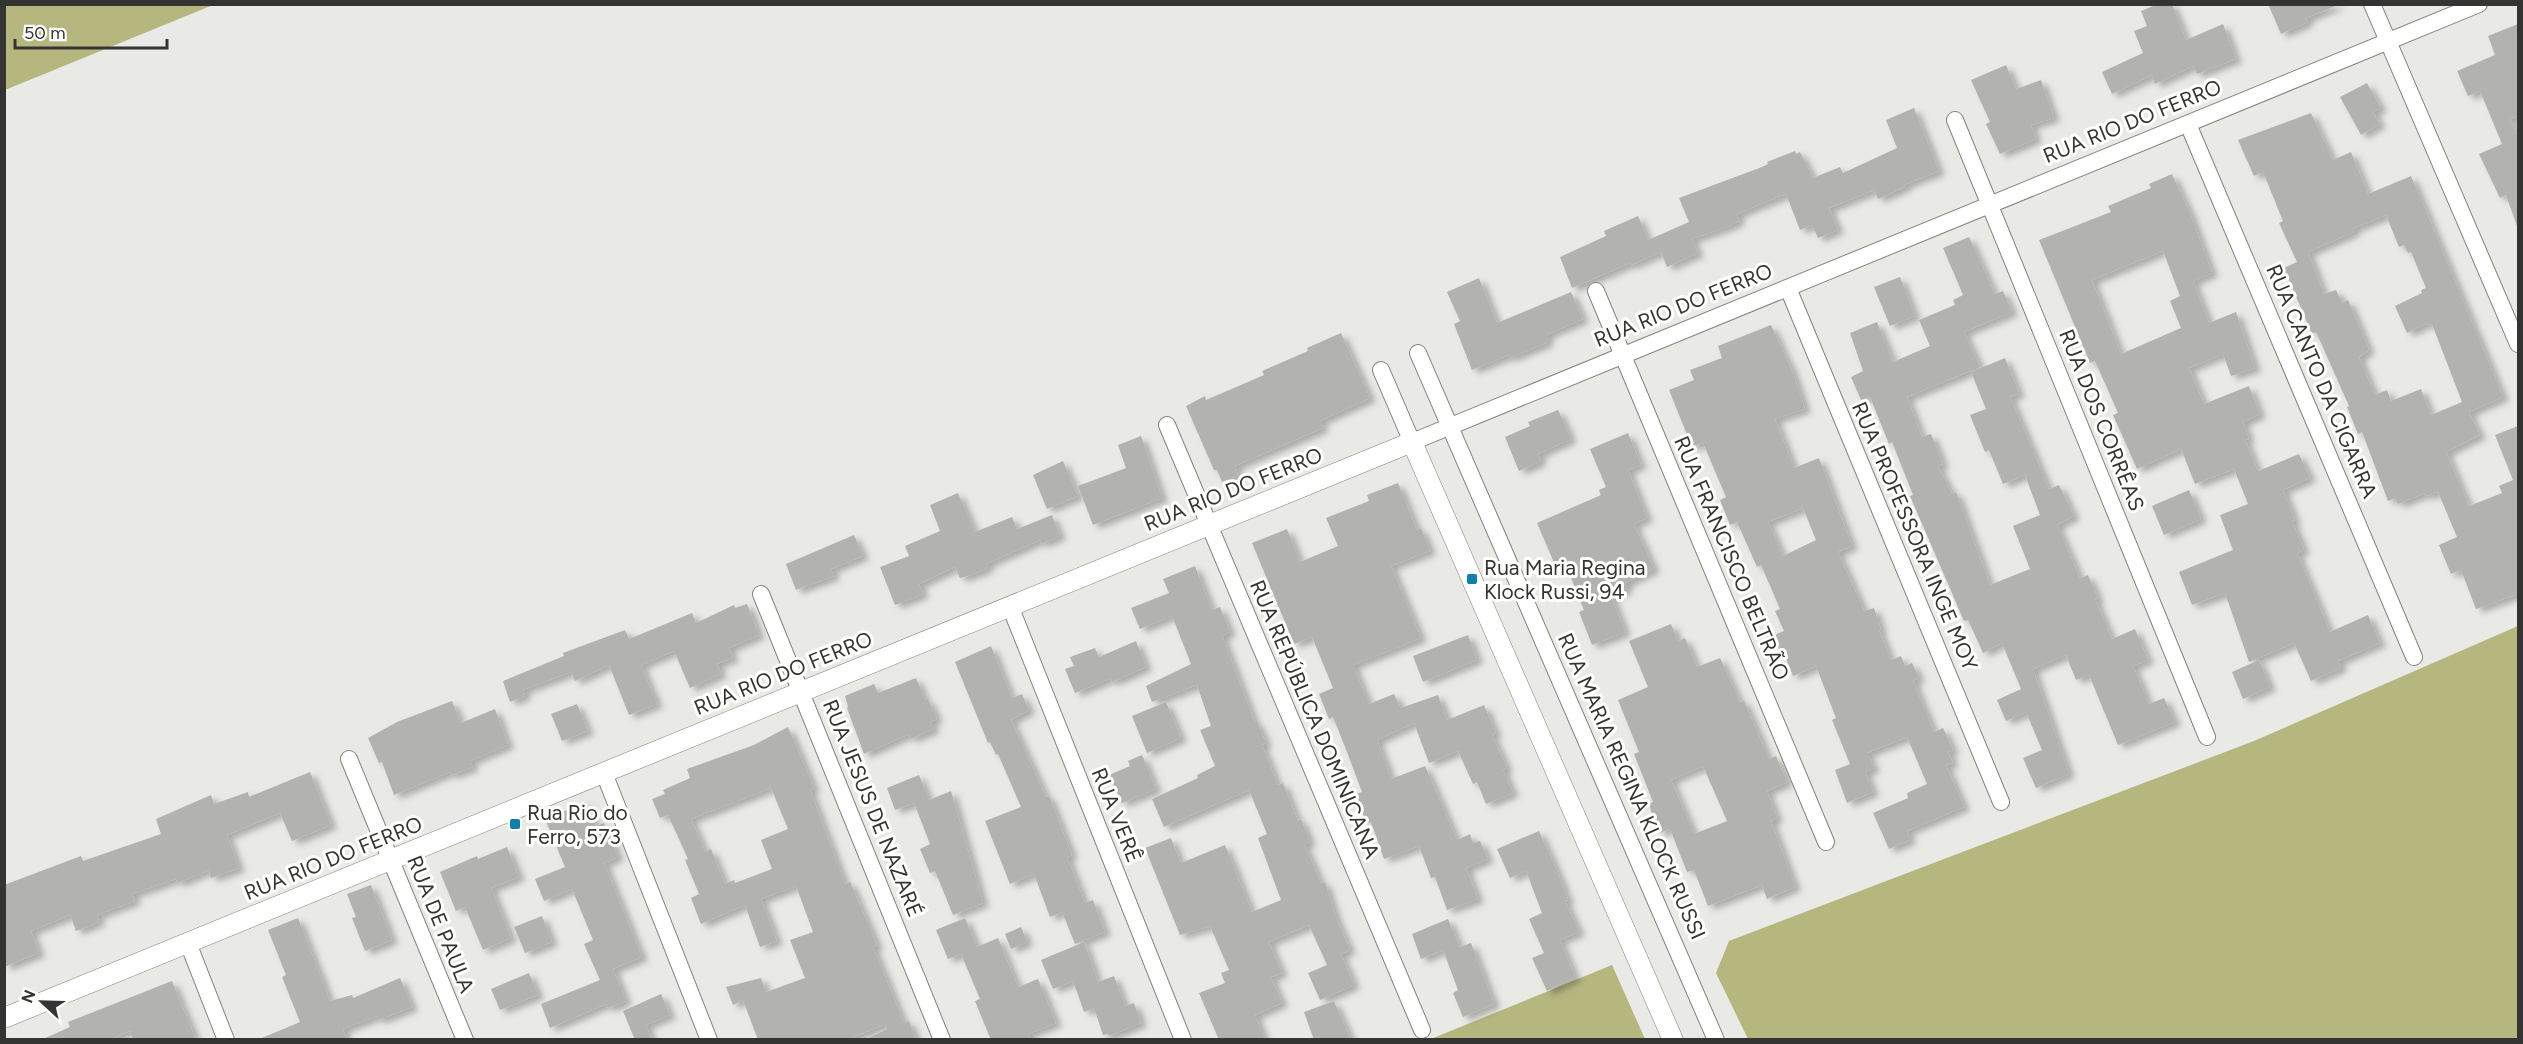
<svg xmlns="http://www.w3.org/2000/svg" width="2523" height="1044" viewBox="0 0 2523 1044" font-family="Figtree,sans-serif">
	<defs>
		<filter id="shadow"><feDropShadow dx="6" dy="4" stdDeviation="3" flood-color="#0004"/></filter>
	</defs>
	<rect width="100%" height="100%" fill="#e9e9e5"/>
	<path fill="#b6b77f" d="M5,4H213V5L5,90Z
		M2518,626V1037L2512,1040L1748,1039L1716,973L1729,941L2254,741Z
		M1612,965L1645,1039H1431Z"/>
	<path fill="#b2b3af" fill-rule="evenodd" filter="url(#shadow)" d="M2158,4H2172L2186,40L2223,24L2236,59L2197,74L2193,66L2155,84L2152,75L2112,94L2102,72L2143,53L2134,31L2147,26L2141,11Z
		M2268,4H2338V5L2306,18L2308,22L2281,34Z
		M2518,24V116L2510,119L2518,138L2517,226L2506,195L2500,198L2479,154L2502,144L2480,91L2468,96L2457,71L2495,55L2488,36Z
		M2006,65L2016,89L2041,80L2054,118L2031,125L2036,139L2000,154L1986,124L1990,122L1971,80Z
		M2367,83L2381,108L2373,112L2380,124L2361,135L2340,97Z
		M1914,108L1939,171L1904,185L1905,187L1878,199L1874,190L1829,208L1838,230L1818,238L1812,225L1800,230L1786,194L1737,214L1739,221L1729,226L1692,239L1698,253L1667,267L1661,252L1631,265L1630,263L1572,288L1560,257L1606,236L1604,231L1638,216L1648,240L1689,222L1679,198L1762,167L1768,164L1767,162L1795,151L1796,154L1800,152L1813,178L1840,167L1843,173L1897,148L1886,120Z
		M2311,113L2333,160L2351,152L2368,194L2411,176L2428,216L2503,397L2469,412L2480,435L2446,452L2469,506L2502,493L2499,486L2513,480L2495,435L2518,426V594L2476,609L2461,570L2451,574L2439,545L2457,537L2438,492L2426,496L2425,493L2398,504L2395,498L2388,501L2362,432L2358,434L2347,407L2349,406L2316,332L2312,334L2284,268L2297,262L2279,223L2283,221L2263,172L2254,176L2238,140ZM2386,215L2399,247L2404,245L2408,253L2411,252L2426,288L2421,290L2422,293L2395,306L2407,333L2427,323L2428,325L2432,324L2462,402L2431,415L2421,389L2391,401L2387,390L2375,395L2359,357L2369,350L2348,300L2342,303L2336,290L2324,294L2308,252L2354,232L2352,229Z
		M2172,174L2190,213L2212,273L2193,281L2209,323L2236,312L2255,368L2231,376L2223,354L2189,368L2204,404L2249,386L2260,414L2243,422L2249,439L2245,440L2258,471L2299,454L2310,478L2283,490L2295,520L2292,521L2304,550L2297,553L2330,632L2368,615L2380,643L2338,661L2341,668L2311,681L2294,643L2249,662L2225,593L2192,605L2179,572L2233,550L2220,515L2248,504L2234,469L2195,484L2181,449L2137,469L2113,415L2118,413L2095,361L2090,363L2039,240L2111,212L2108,206L2151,188L2149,184ZM2163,251L2180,296L2170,301L2181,328L2121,354L2092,280Z
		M1969,237L1995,294L2003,291L2012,312L1964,332L1980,367L1907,397L1922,437L1931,434L1943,464L1938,466L1952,494L1956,492L1990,585L2030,569L2013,526L2040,515L2025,475L2003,484L1989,450L1985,452L1970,415L1986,409L1971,372L2005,358L2019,393L2010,397L2049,489L2059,485L2074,516L2057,525L2080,578L2088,575L2098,598L2095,599L2112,639L2135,629L2148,660L2133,666L2149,704L2164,698L2175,722L2118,745L2089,675L2076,680L2066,655L2033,669L2069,774L2036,788L2023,758L2042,750L2026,712L2006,721L1997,700L2021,689L2002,643L1983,653L1968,620L1964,621L1910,496L1913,495L1892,442L1889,444L1870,397L1861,400L1851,377L1863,371L1850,333L1877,322L1893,362L1930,346L1919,320L1955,305L1953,300L1963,295L1943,248Z
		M1900,277L1915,316L1890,326L1874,287Z
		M1479,278L1497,323L1571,292L1583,319L1546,335L1548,342L1510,358L1509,355L1472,370L1454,324L1460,321L1447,292Z
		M1771,325L1793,373L1805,409L1775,419L1794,468L1819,458L1852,546L1838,552L1864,611L1874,608L1881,629L1879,630L1891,660L1901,656L1905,666L1912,663L1919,678L1913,681L1934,732L1943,728L1953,750L1948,752L1953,763L1946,765L1964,807L1907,831L1910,840L1889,849L1873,813L1908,798L1907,793L1927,784L1907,737L1867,753L1874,768L1865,772L1873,792L1847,803L1835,770L1850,764L1832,720L1836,718L1816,666L1793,676L1783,651L1780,652L1774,635L1784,631L1775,611L1780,609L1761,565L1757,567L1737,522L1730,525L1720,500L1726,497L1703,443L1692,447L1669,390L1694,380L1690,370L1722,358L1718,346ZM1803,508L1816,540L1783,556L1768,522Z
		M1341,333L1370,398L1320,421L1323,428L1235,466L1238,475L1222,482L1217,470H1214L1186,406L1205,396L1206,400L1264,375L1262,371L1308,351L1307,348Z
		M1558,410L1571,439L1538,454L1541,461L1519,471L1505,437L1530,426L1528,422Z
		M1628,433L1641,465L1628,470L1647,518L1634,524L1654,569L1625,583L1627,589L1611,596L1625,632L1592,645L1579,612L1584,610L1565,563L1556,567L1537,523L1601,495L1599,490L1606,487L1590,449Z
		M1141,436L1162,498L1093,525L1078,486L1126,468L1118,445Z
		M1063,461L1078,496L1047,509L1033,475Z
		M1398,483L1417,530L1421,528L1430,551L1391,566L1421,638L1353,665L1369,704L1394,694L1401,708L1438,695L1447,720L1484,705L1496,733L1492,735L1507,768L1503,770L1513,793L1486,804L1477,782L1473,784L1458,751L1429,763L1414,723L1377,740L1391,779L1425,766L1457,840L1470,834L1473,843L1480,841L1488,859L1466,868L1478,899L1447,910L1435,877L1431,878L1419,846L1384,859L1371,822L1366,824L1356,794L1362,792L1347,752L1333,717L1329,719L1319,694L1333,688L1312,637L1294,644L1252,543L1287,529L1300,562L1338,546L1326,518L1369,501L1367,495Z
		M2189,490L2201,519L2164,535L2152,506Z
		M958,493L975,532L1012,517L1017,529L1052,515L1060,536L1041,544L1040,540L986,564L988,568L968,576L960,578L955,567L919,584L923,594L895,605L880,567L909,556L905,546L940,531L930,505Z
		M854,535L863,556L831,569L834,576L796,590L786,564Z
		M1195,566L1212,610L1220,607L1230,632L1222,636L1255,723L1257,722L1266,743L1262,745L1278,785L1283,783L1298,821L1301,819L1310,842L1304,844L1321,883L1325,882L1335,915L1350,950L1341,954L1354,985L1320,1000L1308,973L1327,965L1309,925L1269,942L1282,973L1271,977L1282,1003L1255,1015L1265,1040H1219L1199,993L1225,983L1221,973L1229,970L1210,926L1180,935L1145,848L1171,838L1181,863L1225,845L1252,912L1281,900L1258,838L1267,834L1249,790L1164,827L1152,799L1198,778L1197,775L1215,766L1200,730L1211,726L1197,685L1152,702L1146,686L1191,664L1172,616L1140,629L1131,608L1169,593L1163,579Z
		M747,604L759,635L729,648L733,658L717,664L721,674L690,688L674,651L641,665L657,704L629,715L609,665L575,681L571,672L523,690L525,696L510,702L503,681L564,656L563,653L625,630L629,639L692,613L696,623L734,605L735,608Z
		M1671,624L1678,641L1685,638L1697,667L1720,658L1740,702L1744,701L1769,759L1776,756L1787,782L1767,791L1777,818L1771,821L1795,887L1767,899L1762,885L1708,906L1694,870L1687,872L1670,829L1660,833L1651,811L1649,803L1653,802L1634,754L1639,752L1618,700L1648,687L1629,641ZM1703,766L1727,821L1694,834L1671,780Z
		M1468,635L1477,660L1423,682L1413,656Z
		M1136,641L1146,667L1112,682L1111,678L1075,693L1065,669L1074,666L1070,657L1095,648L1099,657Z
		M991,646L1012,698L1022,694L1029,710L1011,720L1046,797L1049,796L1072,855L1067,857L1085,903L1093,900L1105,932L1075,944L1062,912L1050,917L1034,874L1010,884L985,821L1021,807L998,754L996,755L990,742L988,743L955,662Z
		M2259,660L2270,687L2243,699L2232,672Z
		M916,678L925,700L928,699L937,719L930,722L934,729L911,739L909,734L864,754L847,708L848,707L845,696L874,684L878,693Z
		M452,701L461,723L495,709L508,745L470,761L473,767L452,775L450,772L394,795L382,762L379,763L368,738L397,722Z
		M1166,702L1181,738L1147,753L1132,716Z
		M577,704L588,731L562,741L551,714Z
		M788,727L814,788L810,790L845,884L850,882L877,945L873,947L904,1023L909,1021L916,1040H864L887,1029L885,1024L847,1040H758L743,1000L733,1005L726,987L761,978L766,992L805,978L790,940L813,932L796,886L761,899L777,941L760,947L745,905L701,924L691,898L699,894L685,860L688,859L668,815L660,818L652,799L665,794L663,790L690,778L687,769L754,745ZM771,788L788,829L761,840L772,869L735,883L734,880L725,884L711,849L705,852L691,819Z
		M1142,755L1156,789L1122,803L1109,775L1130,766L1128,761Z
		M310,772L331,825L292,841L280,813L227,835L239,868L211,878L209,870L178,883L176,879L132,894L135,901L97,915L99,922L76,931L70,915L31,931L39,953L4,967V885L81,856L83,861L161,834L156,819L211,795L214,804L248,792L249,797Z
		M919,775L929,800L951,791L983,903L953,915L935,871L930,873L920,849L930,844L914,803L895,810L887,788Z
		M586,802L596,826L604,823L618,857L604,863L642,957L613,969L626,1001L608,1008L606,1004L550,1028L541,1004L600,980L584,944L593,940L572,889L544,901L535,879L565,867L545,819Z
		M1539,831L1557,871L1568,900L1565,901L1579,932L1560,940L1575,977L1547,991L1532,958L1544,953L1529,919L1542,913L1526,871L1510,878L1497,849Z
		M507,847L519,877L491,888L511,938L483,950L465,907L456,911L440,872L477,856L478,859Z
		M371,885L392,940L365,951L352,918L356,917L347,894Z
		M542,916L552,942L525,953L514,927Z
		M298,918L330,1001L352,995L353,998L400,978L412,1007L379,1020L377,1016L343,1029L347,1040H257L300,1022L282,977L286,975L268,930Z
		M965,918L977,947L998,938L1018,987L1038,979L1056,1023L1028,1034L1030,1040H991L975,1001L980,999L961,954L948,959L936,930Z
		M1448,919L1460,947L1471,943L1494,1004L1463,1017L1453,993L1458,990L1443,950L1421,959L1412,934Z
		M1021,927L1027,942L1011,949L1005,934Z
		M1084,942L1098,982L1114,976L1125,1006L1134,1003L1141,1023L1109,1036L1108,1034L1103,1035L1094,1008L1084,1012L1073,981L1053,989L1041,960Z
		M529,973L538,995L500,1010L491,989Z
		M172,981L196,1040H133L130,1031L109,1040H41L70,1027L68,1022Z
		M661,994L670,1015L646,1025L652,1040H635L623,1011Z
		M1334,1001L1351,1040H1314L1304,1012Z"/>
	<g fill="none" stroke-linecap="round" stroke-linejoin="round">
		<defs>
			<path id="minor" d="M2372,4L2518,344
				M1955,120L2207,737
				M2188,124L2414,657
				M1788,288L2001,802
				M1596,291L1826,842
				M1418,353L1716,1040
				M1381,370L1412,442L2479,4
				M1167,425L1422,1030
				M761,594L942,1040
				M1010,606L1183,1040
				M349,759L465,1040
				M604,773L709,1040
				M188,943L226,1040"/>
			<path id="tertiary" d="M4,1018L1412,442L1673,1040"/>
		</defs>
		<use href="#minor" stroke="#82837f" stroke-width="18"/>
		<use href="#tertiary" stroke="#82837f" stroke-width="21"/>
		<use href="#minor" stroke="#fff" stroke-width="16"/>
		<use href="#tertiary" stroke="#fff" stroke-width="20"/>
	</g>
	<g fill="#0f80a8" stroke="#fffffe" stroke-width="2">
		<rect x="1466" y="573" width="12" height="12" rx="3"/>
		<rect x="509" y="818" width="12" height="12" rx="3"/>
	</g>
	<g text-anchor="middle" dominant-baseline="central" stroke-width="6" stroke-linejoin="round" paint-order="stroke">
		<g font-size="21" fill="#343433" stroke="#fffffe">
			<text transform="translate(2132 121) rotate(-22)">RUA RIO DO FERRO</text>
			<text transform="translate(1683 305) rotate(-22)">RUA RIO DO FERRO</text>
			<text transform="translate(2322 381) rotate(67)">RUA CANTO DA CIGARRA</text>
			<text transform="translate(2102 420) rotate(68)">RUA DOS CORRÊAS</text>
			<text transform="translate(1233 489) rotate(-22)">RUA RIO DO FERRO</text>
			<text transform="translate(1915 536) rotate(67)">RUA PROFESSORA INGE MOY</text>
			<text transform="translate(1732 558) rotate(67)">RUA FRANCISCO BELTRÃO</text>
			<text transform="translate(783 673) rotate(-22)">RUA RIO DO FERRO</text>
			<text transform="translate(1315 719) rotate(67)">RUA REPÚBLICA DOMINICANA</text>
			<text transform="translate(1632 786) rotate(66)">RUA MARIA REGINA KLOCK RUSSI</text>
			<text transform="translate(873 808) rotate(68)">RUA JESUS DE NAZARÉ</text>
			<text transform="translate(1117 815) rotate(68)">RUA VERÊ</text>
			<text transform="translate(333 858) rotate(-22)">RUA RIO DO FERRO</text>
			<text transform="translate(441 924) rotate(68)">RUA DE PAULA</text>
		</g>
		<g font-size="21" fill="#343433" stroke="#fffffe" text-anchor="start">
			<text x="1484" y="567">Rua Maria Regina<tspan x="1484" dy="24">Klock Russi, 94</tspan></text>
			<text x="527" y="812">Rua Rio do<tspan x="527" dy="24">Ferro, 573</tspan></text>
		</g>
	</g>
	<rect width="2523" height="1044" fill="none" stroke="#343433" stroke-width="12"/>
	<g transform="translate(42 1002) rotate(292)" stroke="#fffffe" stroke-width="4.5" paint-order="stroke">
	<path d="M0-4.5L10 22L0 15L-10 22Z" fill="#343433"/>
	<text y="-9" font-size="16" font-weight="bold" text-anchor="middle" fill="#343433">N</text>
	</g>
	<path d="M15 39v9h152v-9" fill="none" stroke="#343433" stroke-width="3"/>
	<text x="24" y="39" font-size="18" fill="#343433" stroke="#fffffe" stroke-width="4.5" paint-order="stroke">50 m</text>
</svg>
